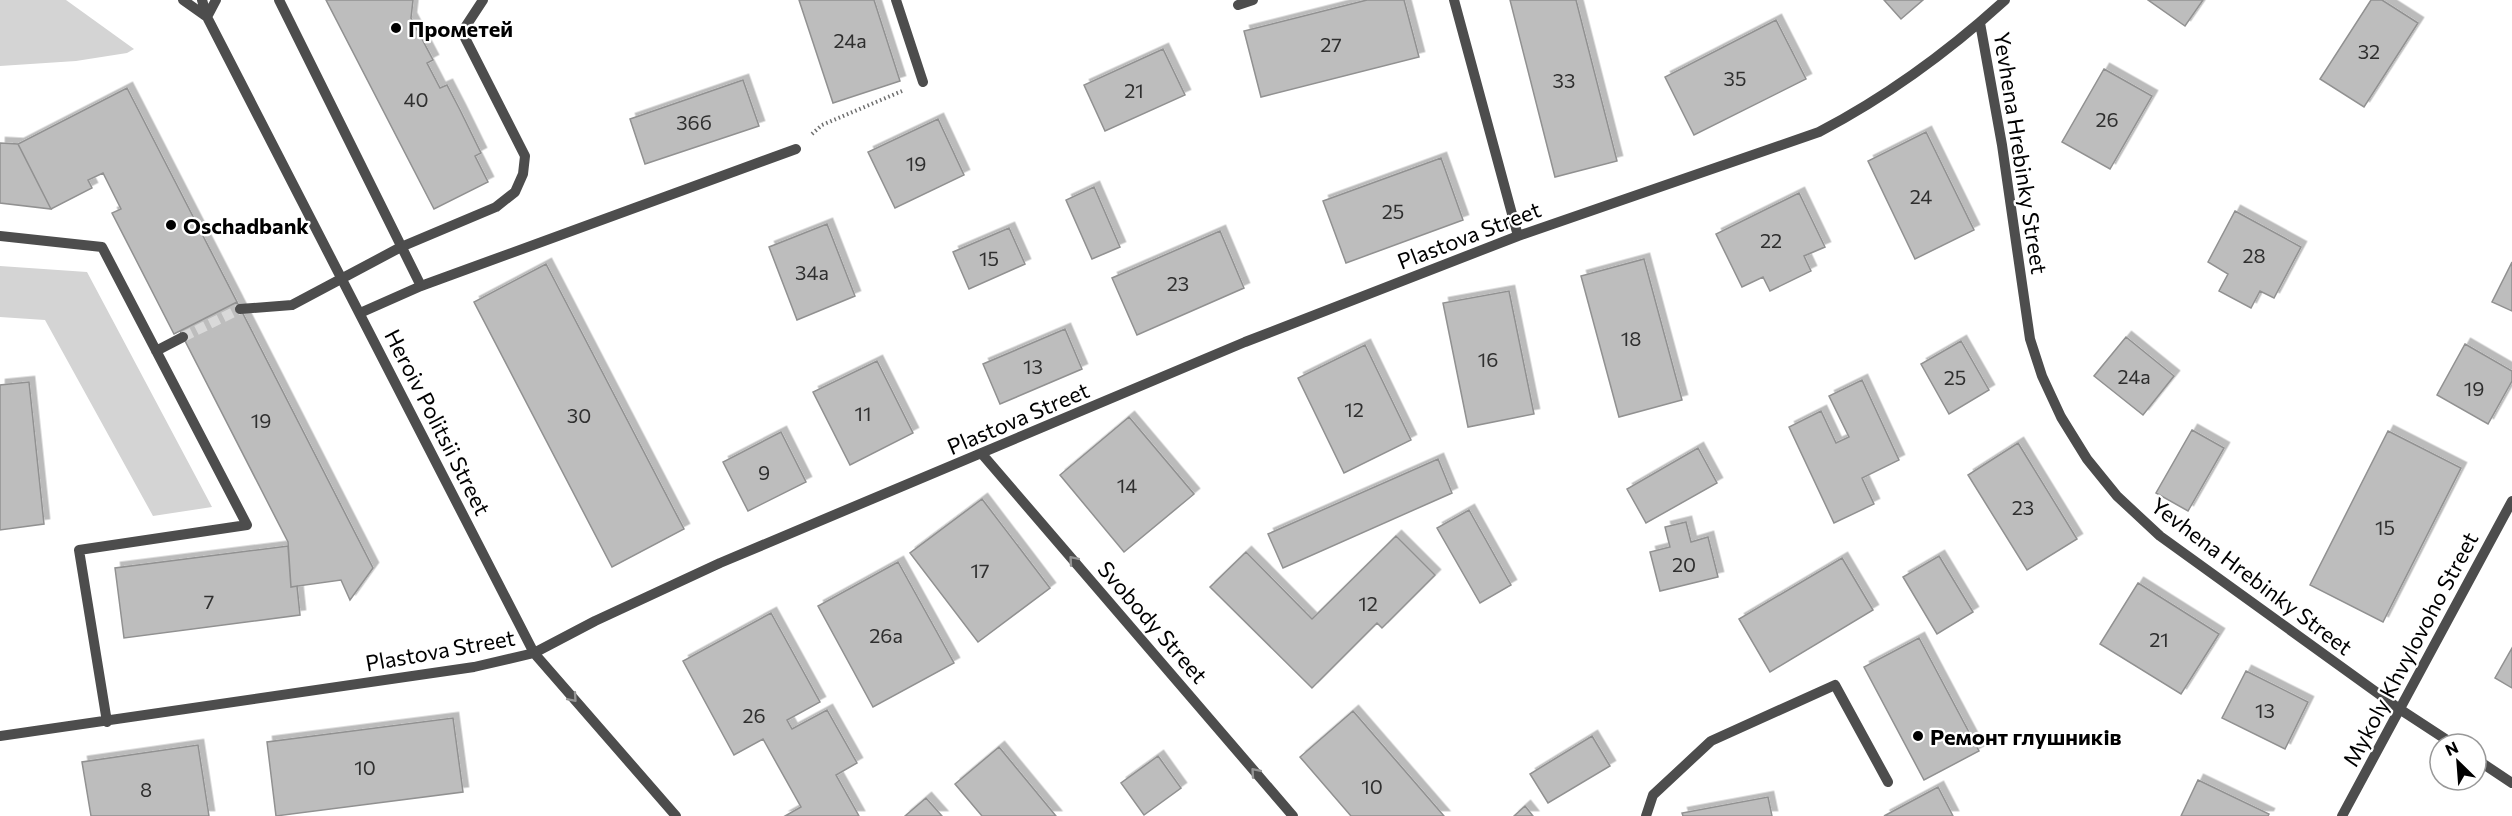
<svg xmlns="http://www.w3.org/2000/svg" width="2512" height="816" viewBox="0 0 2512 816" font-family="Commissioner,sans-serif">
	<defs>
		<filter id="shadow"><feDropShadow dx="5.5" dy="-5.5" stdDeviation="0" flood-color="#0004"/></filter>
	</defs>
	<rect width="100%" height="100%" fill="#fff"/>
	<path fill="#d4d4d4" d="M0,0H66L134,49L127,53L76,61L0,66Z
		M0,266L87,272L212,507L153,516L45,320L0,317Z"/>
	<path fill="#bdbdbd" stroke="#919191" stroke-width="1.5" filter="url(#shadow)" d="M326,0H413L411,18L433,60L427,63L440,88L447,85L460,110L481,153L475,156L488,182L434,209Z
		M799,0H874L900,81L833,103Z
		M1367,0H1404L1419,57L1261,97L1244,31Z
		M1510,0H1576L1617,161L1555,177Z
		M1884,0H1923L1901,19Z
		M2148,0H2203L2185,26Z
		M2371,0H2382L2418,23L2364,107L2320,79Z
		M1776,20L1806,79L1694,135L1665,77Z
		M1163,49L1185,95L1105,131L1084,85Z
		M2104,69L2152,96L2110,169L2062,142Z
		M743,80L759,126L645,164L630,119Z
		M127,88L237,302L174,334L112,213L121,209L103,173L88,180L92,188L51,209L18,144Z
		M938,119L964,175L895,208L868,152Z
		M1926,132L1974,230L1915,259L1868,161Z
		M0,143L18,144L51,209L0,203Z
		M1441,158L1463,220L1346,263L1323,201Z
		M1094,187L1120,247L1092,259L1066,200Z
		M1799,193L1825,247L1804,256L1811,271L1770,291L1763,277L1742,287L1716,234Z
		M2235,211L2301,247L2274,298L2260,291L2251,308L2219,291L2228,274L2208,262Z
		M827,224L855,296L797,320L769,247Z
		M1009,228L1025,264L969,289L953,252Z
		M1220,231L1244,288L1137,335L1112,278Z
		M1644,259L1682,400L1619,417L1581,276Z
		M2512,262V311L2492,302Z
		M546,264L684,529L612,567L474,302Z
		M1509,291L1534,414L1468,427L1443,303Z
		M237,302L373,568L350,600L341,580L291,587L288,542L180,331Z
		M1065,329L1082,369L1000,404L983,364Z
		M2126,337L2174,376L2143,415L2094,376Z
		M1961,341L1989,390L1949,414L1921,364Z
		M2465,344L2512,371V381L2488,424L2437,395Z
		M1365,345L1411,440L1344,473L1298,378Z
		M877,361L913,433L850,465L813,392Z
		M1862,380L1899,460L1862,478L1874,504L1834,523L1789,427L1821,411L1836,443L1849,437L1829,396Z
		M29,382L44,524L0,530V385Z
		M1129,417L1194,494L1124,552L1060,475Z
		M2192,430L2224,448L2188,511L2156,493Z
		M2388,431L2461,468L2383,622L2310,585Z
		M781,432L806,482L748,511L723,462Z
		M2018,443L2077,539L2027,570L1968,475Z
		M1698,448L1717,483L1646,523L1627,489Z
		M1438,459L1452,493L1283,568L1268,534Z
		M982,499L1050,588L978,642L910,553Z
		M1469,510L1511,585L1480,603L1437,528Z
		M1686,522L1691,542L1708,537L1718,577L1660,591L1650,552L1670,547L1665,527Z
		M1396,536L1435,575L1382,628L1377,623L1312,688L1210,587L1246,552L1312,619Z
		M288,546L291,587L297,586L300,615L124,638L115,568Z
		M1939,556L1973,612L1937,634L1903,577Z
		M1842,558L1873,610L1770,672L1739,619Z
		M898,562L954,663L873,707L818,606Z
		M2138,583L2219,634L2181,694L2100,644Z
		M771,613L820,702L787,720L792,729L827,710L857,763L836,775L859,816H785L801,807L763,739L734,755L683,661Z
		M1919,638L1979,751L1924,780L1864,667Z
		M2512,648V688L2495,678Z
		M2246,671L2308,702L2285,749L2222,718Z
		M1353,711L1444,816H1351L1300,757Z
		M453,718L463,792L276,816L267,742Z
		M1592,736L1610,766L1548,803L1530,774Z
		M198,745L209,816H91L82,762Z
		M999,747L1056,816H982L955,784Z
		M1158,756L1181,788L1144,815L1121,783Z
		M2198,780L2269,814L2268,816H2181Z
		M1938,787L1953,816H1884Z
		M1768,797L1772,816H1683L1682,813Z
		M926,798L942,816H905Z
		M1525,806L1533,816H1514Z"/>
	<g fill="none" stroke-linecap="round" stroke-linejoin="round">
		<path stroke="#d9d9d9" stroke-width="10" stroke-dasharray="10 5" stroke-linecap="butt" d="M183,337L240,309"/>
		<path stroke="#6f6f6f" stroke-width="4" stroke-dasharray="1.5 3" stroke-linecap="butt" d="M812,134L822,125L902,91"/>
		<path stroke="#4d4d4d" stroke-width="10" d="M183,0L207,17
			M202,0L207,17L534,653L676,816
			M279,0L421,286
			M896,0L923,82
			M1454,0L1518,236
			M1238,5L1253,0
			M207,17L216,0
			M1980,23L2002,145L2030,339L2042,376L2061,417L2087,459L2117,496L2160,536L2401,710L2453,744
			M0,236L102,247L247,525L79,550L107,722
			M240,309L292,305L401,247L496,207L515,192L523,174L525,156L462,32L483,0
			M360,313L421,286L796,149
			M156,351L183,337
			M982,454L1293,816
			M0,736L474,667L534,653L595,621L720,563L1245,342L1518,236L1819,132C1886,97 1949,51 2005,0
			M2476,759L2512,783
			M1646,816L1653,795L1711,741L1835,685L1888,782
			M2342,816L2512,501"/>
	</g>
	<defs><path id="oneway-chevron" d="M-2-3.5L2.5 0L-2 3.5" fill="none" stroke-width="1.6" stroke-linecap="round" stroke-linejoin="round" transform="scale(1.5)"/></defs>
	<g stroke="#949494">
		<use href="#oneway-chevron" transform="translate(1073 560) rotate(-131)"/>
		<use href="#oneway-chevron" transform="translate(573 698) rotate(49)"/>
		<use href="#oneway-chevron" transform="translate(1255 772) rotate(-131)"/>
	</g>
	<g fill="#000" stroke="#fff" stroke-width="2">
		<circle cx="396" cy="28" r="6"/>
		<circle cx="171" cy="225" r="6"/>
		<circle cx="1918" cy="736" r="6"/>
	</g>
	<g text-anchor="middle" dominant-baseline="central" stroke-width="4.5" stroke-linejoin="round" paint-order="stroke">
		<g font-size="20" fill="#2f2f2f">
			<text x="850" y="40">24а</text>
			<text x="1331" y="44">27</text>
			<text x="2369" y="51">32</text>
			<text x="1735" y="78">35</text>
			<text x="1564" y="80">33</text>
			<text x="1134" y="90">21</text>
			<text x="416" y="99">40</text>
			<text x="2107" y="119">26</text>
			<text x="694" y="122">36б</text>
			<text x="916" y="163">19</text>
			<text x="1921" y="196">24</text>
			<text x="1393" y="211">25</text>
			<text x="1771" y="240">22</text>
			<text x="2254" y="255">28</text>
			<text x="989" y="258">15</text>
			<text x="812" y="272">34а</text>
			<text x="1178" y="283">23</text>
			<text x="1631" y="338">18</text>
			<text x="1488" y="359">16</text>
			<text x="1033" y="366">13</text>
			<text x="2134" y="376">24а</text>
			<text x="1955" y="377">25</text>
			<text x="2474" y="388">19</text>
			<text x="1354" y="409">12</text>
			<text x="863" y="413">11</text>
			<text x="579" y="415">30</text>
			<text x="261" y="420">19</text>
			<text x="764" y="472">9</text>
			<text x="1127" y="485">14</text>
			<text x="2023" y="507">23</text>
			<text x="2385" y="527">15</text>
			<text x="1684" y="564">20</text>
			<text x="980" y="570">17</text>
			<text x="209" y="601">7</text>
			<text x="1368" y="603">12</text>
			<text x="886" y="635">26а</text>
			<text x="2159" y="639">21</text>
			<text x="2265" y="710">13</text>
			<text x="754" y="715">26</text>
			<text x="365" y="767">10</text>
			<text x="1372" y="786">10</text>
			<text x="146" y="789">8</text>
		</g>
		<g font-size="22" font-weight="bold" fill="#000" stroke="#fff" text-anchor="start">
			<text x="408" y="28">Прометей</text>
			<text x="183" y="225">Oschadbank</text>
			<text x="1930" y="736">Ремонт глушників</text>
		</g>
		<g font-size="22" fill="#000" stroke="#fff">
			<text transform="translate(2021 153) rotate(81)">Yevhena Hrebinky Street</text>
			<text transform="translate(1469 235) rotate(-21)">Plastova Street</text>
			<text transform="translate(1018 418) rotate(-23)">Plastova Street</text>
			<text transform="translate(438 422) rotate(63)">Heroiv Politsii Street</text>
			<text transform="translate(2252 576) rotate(37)">Yevhena Hrebinky Street</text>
			<text transform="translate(1153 622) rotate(49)">Svobody Street</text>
			<text transform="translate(2410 649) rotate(-62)">Mykoly Khvylovoho Street</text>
			<text transform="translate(440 650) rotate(-10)">Plastova Street</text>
		</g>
	</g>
	<g transform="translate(2458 762) rotate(335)"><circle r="28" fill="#ffffff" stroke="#999999" stroke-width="1.5"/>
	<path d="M0-4.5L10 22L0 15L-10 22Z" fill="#000000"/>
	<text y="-9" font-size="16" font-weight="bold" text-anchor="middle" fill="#000000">N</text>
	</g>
</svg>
